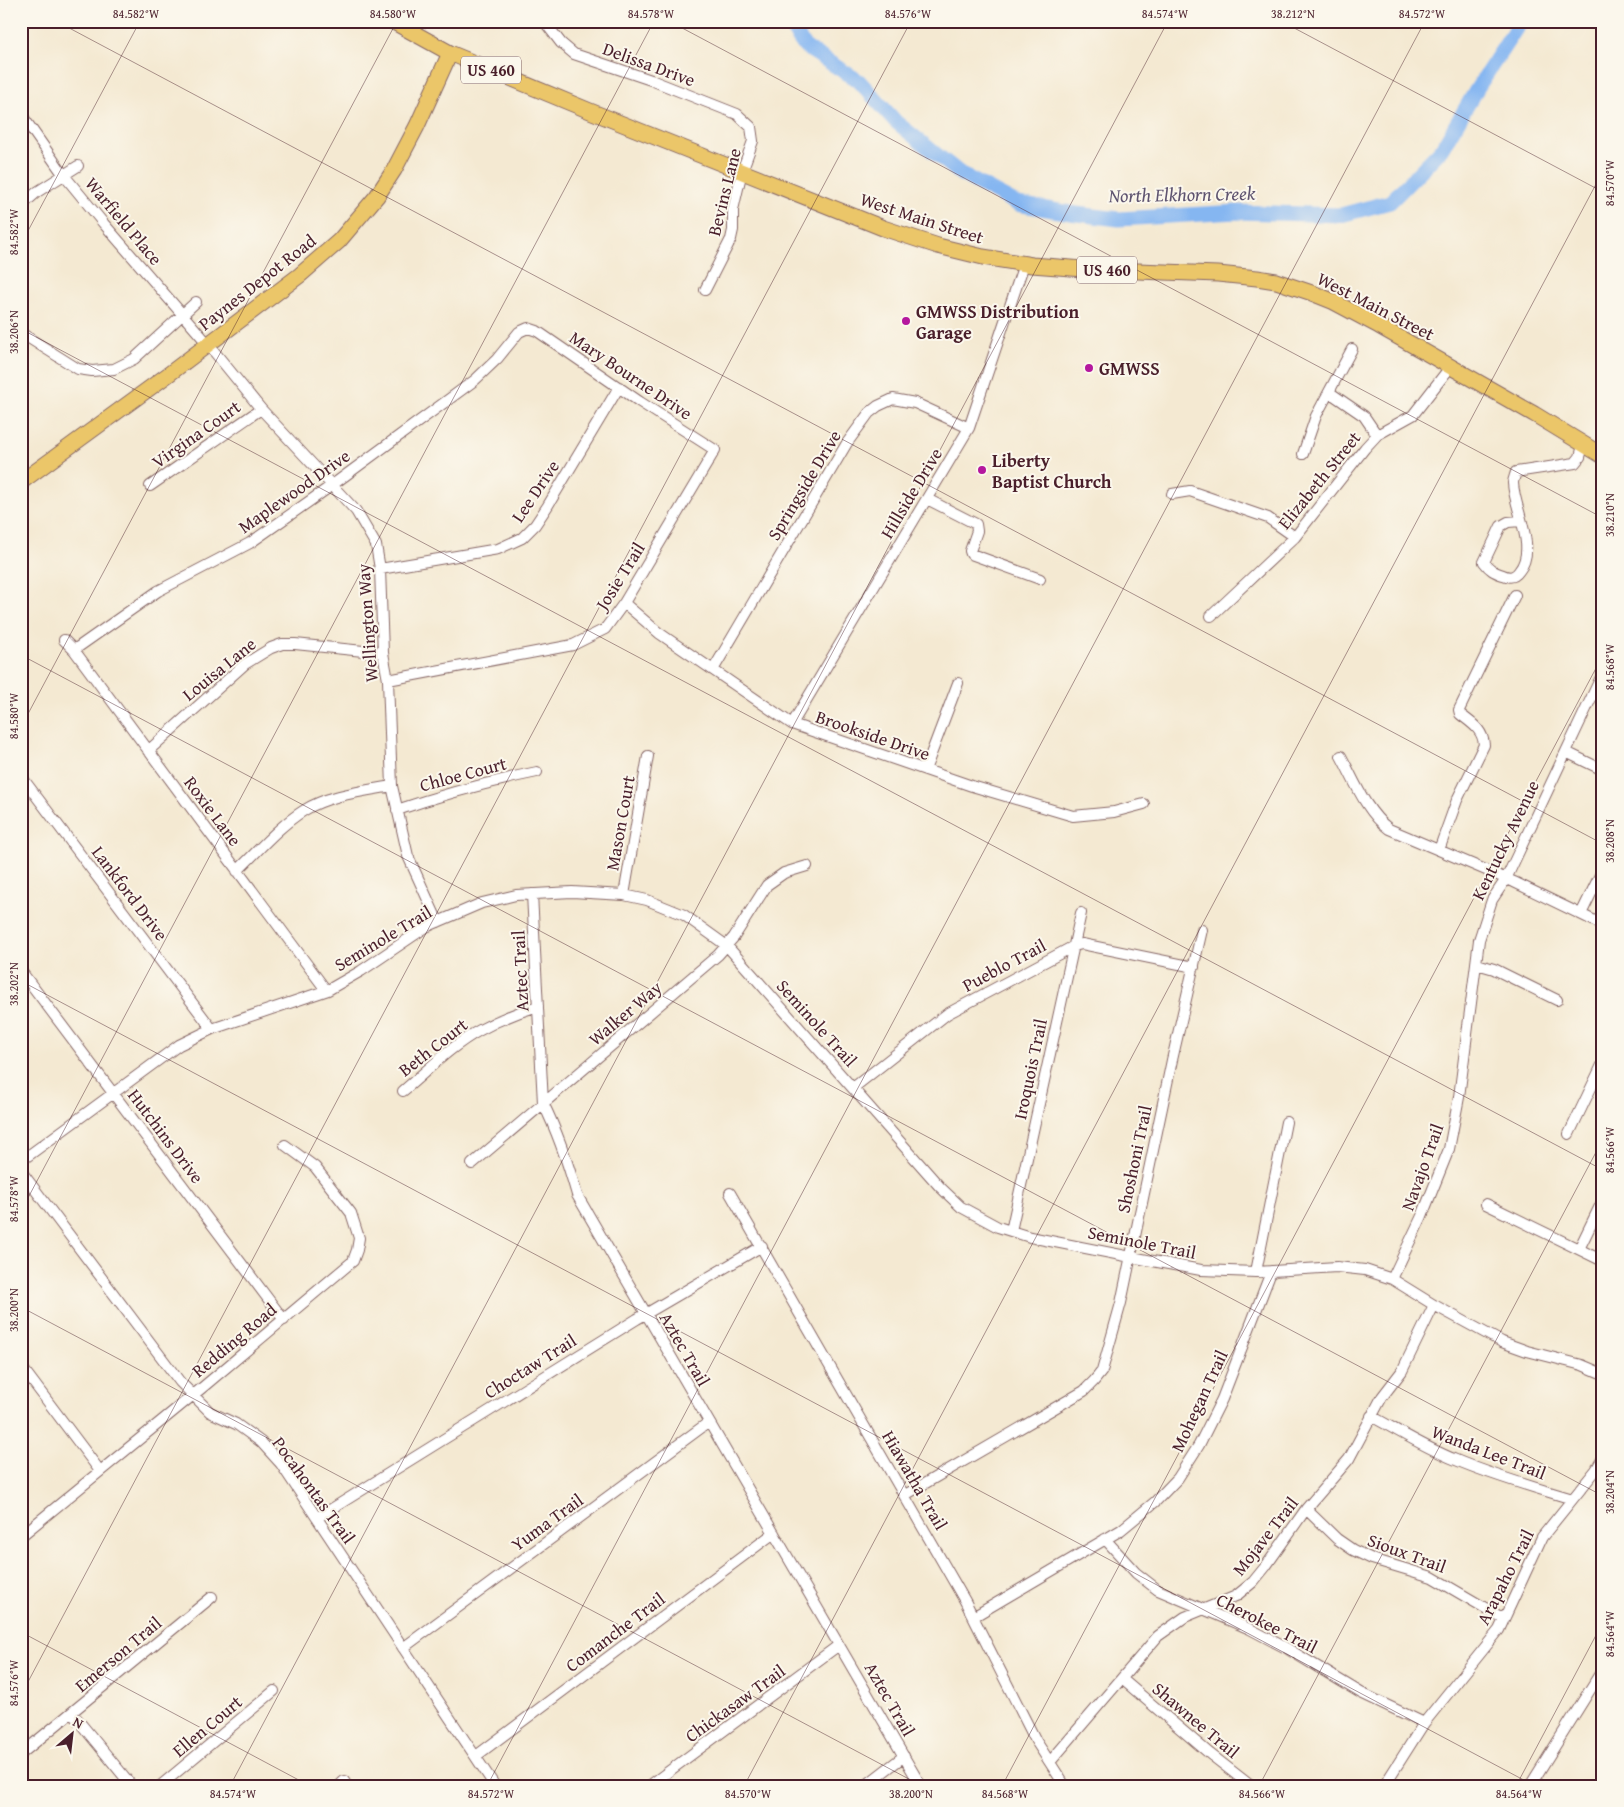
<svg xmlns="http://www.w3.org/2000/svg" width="1624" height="1807" viewBox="0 0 1624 1807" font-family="'Gentium Book Plus',serif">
	<rect width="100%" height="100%" fill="#fbf7ec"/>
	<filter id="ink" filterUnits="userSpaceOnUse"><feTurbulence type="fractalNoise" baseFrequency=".02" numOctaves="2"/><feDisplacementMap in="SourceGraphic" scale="10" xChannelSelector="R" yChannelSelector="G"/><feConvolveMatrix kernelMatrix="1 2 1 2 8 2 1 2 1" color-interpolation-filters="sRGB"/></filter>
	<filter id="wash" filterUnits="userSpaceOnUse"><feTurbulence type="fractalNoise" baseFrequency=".0096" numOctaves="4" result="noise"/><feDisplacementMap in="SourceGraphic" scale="20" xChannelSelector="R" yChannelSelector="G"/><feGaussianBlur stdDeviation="1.12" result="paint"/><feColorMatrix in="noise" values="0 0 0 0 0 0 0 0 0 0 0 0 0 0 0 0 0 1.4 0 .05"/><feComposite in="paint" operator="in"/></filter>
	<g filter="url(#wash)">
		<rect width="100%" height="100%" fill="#f4e9d2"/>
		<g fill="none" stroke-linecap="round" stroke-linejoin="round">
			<path stroke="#85b6f1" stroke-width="15" d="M787,21L805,47L859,81L896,122L961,174L1017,204L1077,214L1119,219L1237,212L1341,215L1390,202L1441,150L1478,87L1521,21"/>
		</g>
	</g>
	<g filter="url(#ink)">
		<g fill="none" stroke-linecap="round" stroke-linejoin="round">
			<defs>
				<path id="street" d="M544,21L561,43L574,54L651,80L737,114L751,127L753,141L742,171L733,210V230L731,239L705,290
					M21,114L63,174L104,224L208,344L261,409L356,511L376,545L380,569L383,653L388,680L392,786L408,856L438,922
					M21,206L37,192L78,166
					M21,333L78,369L92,371L114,369L134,359L196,302
					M1329,392L1364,416L1377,435
					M1303,454L1316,416L1352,349
					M150,486L261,409
					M1172,494L1190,491L1268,518L1295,537
					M927,499L976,524L977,531L970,551L971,554L1040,579
					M1521,521L1508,522L1501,526L1484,562C1490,570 1494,572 1503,575C1510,578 1515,577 1519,571C1538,548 1514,509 1513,483C1513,480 1515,476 1516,472L1575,463L1580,457L1583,445
					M380,569L498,549L522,538L535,525L547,507L619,387
					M624,603L659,633L792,724L972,786L1073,816L1114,812L1144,804
					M1211,616L1295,537L1365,448L1377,435L1413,415L1451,366
					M64,640L74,650L158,591L250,543L331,486L475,380L497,359L519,332L528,328L537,331L640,402L715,450L624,603L605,629L573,645L388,680
					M74,650L326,990
					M713,670L847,443L869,413L878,406L893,399L915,403L969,428
					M792,724L969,428L1024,264
					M148,751L245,664L271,648L282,644H295L383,653
					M1566,752L1603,770
					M1341,756C1354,780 1366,812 1389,829L1514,882L1603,925
					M925,770L958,683
					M21,776L212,1029
					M397,810C443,794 489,782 537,772
					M1439,850L1457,800L1484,745C1483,729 1471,723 1460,714L1459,710L1515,595
					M237,871C258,851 278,827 303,811C327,795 364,791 392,786
					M532,894L543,1103C558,1133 568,1163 577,1195L921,1786
					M624,895L648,756
					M1581,914L1603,869
					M1477,964L1494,969L1557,1000
					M21,971L284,1320
					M853,1088L947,1014L1074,946L1082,944L1194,967
					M403,1091C428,1070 451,1046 480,1030C498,1020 518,1012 538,1006
					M1569,1134L1603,1063
					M21,1161L179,1045L212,1029L328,990L361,971L426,927L482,903L516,895L572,892L624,895L647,900L684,915L727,946L940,1187L961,1207L998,1227L1030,1237L1131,1257L1201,1270L1256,1272L1337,1267L1365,1270L1392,1279L1434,1305L1502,1342L1527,1351L1582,1365L1603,1374
					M472,1164L718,955L734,937L767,885L784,873L807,866
					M21,1171L180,1382L210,1412L236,1424L261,1442L281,1464L495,1786
					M730,1193L965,1601L1036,1741L1065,1786
					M1486,1204L1603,1261
					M1011,1231L1081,913
					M1579,1249L1603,1200
					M1256,1272L1286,1122
					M1392,1279L1422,1216L1449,1149L1459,1097L1479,940L1492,900L1506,879L1603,673
					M21,1366L100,1471
					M1371,1416C1399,1431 1426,1448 1456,1460C1494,1476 1533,1487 1572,1499
					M905,1495L1084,1391L1094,1381L1102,1371L1121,1303L1172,1060L1202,930
					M1306,1509L1337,1539L1353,1550L1372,1559L1432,1577L1504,1619
					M317,1518L637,1319L762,1246
					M21,1536L203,1387L353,1261L357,1250L359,1238L351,1213L315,1167L285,1145
					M1105,1539L1136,1573L1158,1590L1250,1629L1288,1649L1361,1693L1424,1723
					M973,1617L1121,1530L1156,1501L1178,1478L1199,1445L1222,1399L1271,1272
					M403,1648L709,1422
					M1122,1679L1210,1754L1251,1786
					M72,1713L132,1786
					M21,1754L212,1597
					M476,1756L774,1533
					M1050,1762L1158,1636L1185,1617L1236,1596L1253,1582L1266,1566L1306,1509L1349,1459L1382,1397L1402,1371L1434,1305
					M160,1786L274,1691
					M339,1786L344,1781L347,1786
					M649,1786L839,1645
					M865,1786L904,1756
					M1384,1786L1424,1723L1499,1630L1542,1537L1596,1470L1603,1458
					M1530,1786L1603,1669"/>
				<path id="primary" d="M392,21L450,53L590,111L883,228L938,246L983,257L1032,265L1084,269L1218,274L1257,278L1276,281L1312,293L1332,301L1379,326L1534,414L1603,456
					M21,482L169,374L300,275L339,241L377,196L394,170L417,126L450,53"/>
			</defs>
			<use href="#street" stroke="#866665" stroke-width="12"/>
			<use href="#primary" stroke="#866665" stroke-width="17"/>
			<use href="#street" stroke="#fff" stroke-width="10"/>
			<use href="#primary" stroke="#ebc669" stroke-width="15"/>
		</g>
	</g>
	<path fill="none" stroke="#4a1f2b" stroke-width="1" stroke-opacity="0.45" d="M56,21L1603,844M669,21L1603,518M1281,21L1603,192M21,244L140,21M21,329L1603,1170M21,655L1603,1496M21,727L397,21M21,981L1535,1786M21,1211L654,21M21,1307L922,1786M21,1632L310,1786M21,1695L911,21M230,1786L1168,21M487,1786L1425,21M744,1786L1603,171M1002,1786L1603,655M1259,1786L1603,1139M1516,1786L1603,1622"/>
	<g fill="#b5179e" stroke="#fbf7ec" stroke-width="2">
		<circle cx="906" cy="321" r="5"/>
		<circle cx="1089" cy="368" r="5"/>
		<circle cx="982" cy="470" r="5"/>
	</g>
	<g text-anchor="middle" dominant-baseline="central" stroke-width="4" stroke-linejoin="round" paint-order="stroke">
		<g fill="#fbf7ec" stroke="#7f6065" stroke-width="1">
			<rect x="461" y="56.5" width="60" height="27" rx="4"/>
			<rect x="1077" y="256.5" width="60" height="27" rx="4"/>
		</g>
		<g font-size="16" font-weight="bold" fill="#4a1f2b">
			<text x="491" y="70">US 460</text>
			<text x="1107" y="270">US 460</text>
		</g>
		<g font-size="18" fill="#4a1f2b" stroke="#fbf7ec">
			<text transform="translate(649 64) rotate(20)">Delissa Drive</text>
			<text transform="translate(724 192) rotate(-76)">Bevins Lane</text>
			<text transform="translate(922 218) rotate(18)">West Main Street</text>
			<text transform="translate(124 221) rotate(50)">Warfield Place</text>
			<text transform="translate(257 282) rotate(-38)">Paynes Depot Road</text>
			<text transform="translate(1376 306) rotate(27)">West Main Street</text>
			<text transform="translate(631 375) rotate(34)">Mary Bourne Drive</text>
			<text transform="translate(196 434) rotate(-35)">Virgina Court</text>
			<text transform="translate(1319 480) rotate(-51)">Elizabeth Street</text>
			<text transform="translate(804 485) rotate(-59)">Springside Drive</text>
			<text transform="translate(294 491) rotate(-35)">Maplewood Drive</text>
			<text transform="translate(535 491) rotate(-56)">Lee Drive</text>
			<text transform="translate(911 493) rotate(-59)">Hillside Drive</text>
			<text transform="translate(620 576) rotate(-58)">Josie Trail</text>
			<text transform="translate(367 623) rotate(-94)">Wellington Way</text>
			<text transform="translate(219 669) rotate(-39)">Louisa Lane</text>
			<text transform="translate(873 735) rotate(19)">Brookside Drive</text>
			<text transform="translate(463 774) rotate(-15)">Chloe Court</text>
			<text transform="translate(213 811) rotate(53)">Roxie Lane</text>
			<text transform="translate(620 823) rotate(-80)">Mason Court</text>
			<text transform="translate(1505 840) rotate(-64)">Kentucky Avenue</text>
			<text transform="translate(130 893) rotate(53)">Lankford Drive</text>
			<text transform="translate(383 938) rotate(-31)">Seminole Trail</text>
			<text transform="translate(1004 965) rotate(-28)">Pueblo Trail</text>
			<text transform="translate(520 971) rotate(-93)">Aztec Trail</text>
			<text transform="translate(625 1013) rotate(-40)">Walker Way</text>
			<text transform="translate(817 1023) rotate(48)">Seminole Trail</text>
			<text transform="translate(433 1047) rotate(-38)">Beth Court</text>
			<text transform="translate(1030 1069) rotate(-78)">Iroquois Trail</text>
			<text transform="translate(166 1136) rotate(53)">Hutchins Drive</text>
			<text transform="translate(1134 1159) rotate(-78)">Shoshoni Trail</text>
			<text transform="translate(1422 1167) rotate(-70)">Navajo Trail</text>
			<text transform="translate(1142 1242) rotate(11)">Seminole Trail</text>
			<text transform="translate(234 1340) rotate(-40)">Redding Road</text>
			<text transform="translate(685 1349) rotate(60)">Aztec Trail</text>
			<text transform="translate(530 1366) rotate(-32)">Choctaw Trail</text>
			<text transform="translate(1199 1401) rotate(-65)">Mohegan Trail</text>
			<text transform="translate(1489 1452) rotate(21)">Wanda Lee Trail</text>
			<text transform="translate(915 1480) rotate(60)">Hiawatha Trail</text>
			<text transform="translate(314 1490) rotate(54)">Pocahontas Trail</text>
			<text transform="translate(547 1522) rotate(-36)">Yuma Trail</text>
			<text transform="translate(1265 1536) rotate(-52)">Mojave Trail</text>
			<text transform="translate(1407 1553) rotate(20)">Sioux Trail</text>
			<text transform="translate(1505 1577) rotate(-63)">Arapaho Trail</text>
			<text transform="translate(1267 1623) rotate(27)">Cherokee Trail</text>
			<text transform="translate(615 1632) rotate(-37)">Comanche Trail</text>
			<text transform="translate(118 1654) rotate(-40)">Emerson Trail</text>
			<text transform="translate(890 1699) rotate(60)">Aztec Trail</text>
			<text transform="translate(735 1703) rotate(-36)">Chickasaw Trail</text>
			<text transform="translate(1196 1720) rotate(40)">Shawnee Trail</text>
			<text transform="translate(207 1726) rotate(-40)">Ellen Court</text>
		</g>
		<g font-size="18" font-weight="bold" fill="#4a1f2b" stroke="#fbf7ec" text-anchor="start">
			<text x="916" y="311">GMWSS Distribution<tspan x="916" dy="21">Garage</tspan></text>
			<text x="1099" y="368">GMWSS</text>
			<text x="992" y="460">Liberty<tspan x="992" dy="21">Baptist Church</tspan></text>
		</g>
		<g font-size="19" font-style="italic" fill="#5f5470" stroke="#fbf7ec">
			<text transform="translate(1182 194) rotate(-1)">North Elkhorn Creek</text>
		</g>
	</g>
	<rect width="1624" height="1807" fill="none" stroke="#fbf7ec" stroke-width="55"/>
	<g transform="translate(72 1734) rotate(28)" stroke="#fbf7ec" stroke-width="4" paint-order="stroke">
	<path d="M0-4L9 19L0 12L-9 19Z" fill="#4a1f2b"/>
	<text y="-8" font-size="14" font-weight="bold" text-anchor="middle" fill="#4a1f2b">N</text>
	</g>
	<rect x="28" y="28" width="1568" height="1752" fill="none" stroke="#4a1f2b" stroke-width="2"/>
	<g font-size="12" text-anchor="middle" fill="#4a1f2b">
		<text x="136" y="18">84.582°W</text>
		<text x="393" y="18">84.580°W</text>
		<text x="651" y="18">84.578°W</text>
		<text x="908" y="18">84.576°W</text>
		<text x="1165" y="18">84.574°W</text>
		<text x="1293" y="18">38.212°N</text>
		<text x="1422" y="18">84.572°W</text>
		<text transform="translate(1610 183) rotate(-90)" y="4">84.570°W</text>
		<text transform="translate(14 232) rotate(-90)" y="4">84.582°W</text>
		<text transform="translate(14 332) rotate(-90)" y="4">38.206°N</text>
		<text transform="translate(1610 515) rotate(-90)" y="4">38.210°N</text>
		<text transform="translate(1610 667) rotate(-90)" y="4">84.568°W</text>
		<text transform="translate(14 716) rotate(-90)" y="4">84.580°W</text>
		<text transform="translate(1610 841) rotate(-90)" y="4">38.208°N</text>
		<text transform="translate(14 984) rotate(-90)" y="4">38.202°N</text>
		<text transform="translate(1610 1150) rotate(-90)" y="4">84.566°W</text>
		<text transform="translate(14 1199) rotate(-90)" y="4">84.578°W</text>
		<text transform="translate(14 1310) rotate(-90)" y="4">38.200°N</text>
		<text transform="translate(1610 1492) rotate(-90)" y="4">38.204°N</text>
		<text transform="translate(1610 1634) rotate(-90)" y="4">84.564°W</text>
		<text transform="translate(14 1683) rotate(-90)" y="4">84.576°W</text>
		<text x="233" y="1798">84.574°W</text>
		<text x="491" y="1798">84.572°W</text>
		<text x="748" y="1798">84.570°W</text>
		<text x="911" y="1798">38.200°N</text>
		<text x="1005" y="1798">84.568°W</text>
		<text x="1262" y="1798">84.566°W</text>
		<text x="1519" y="1798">84.564°W</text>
	</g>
</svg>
